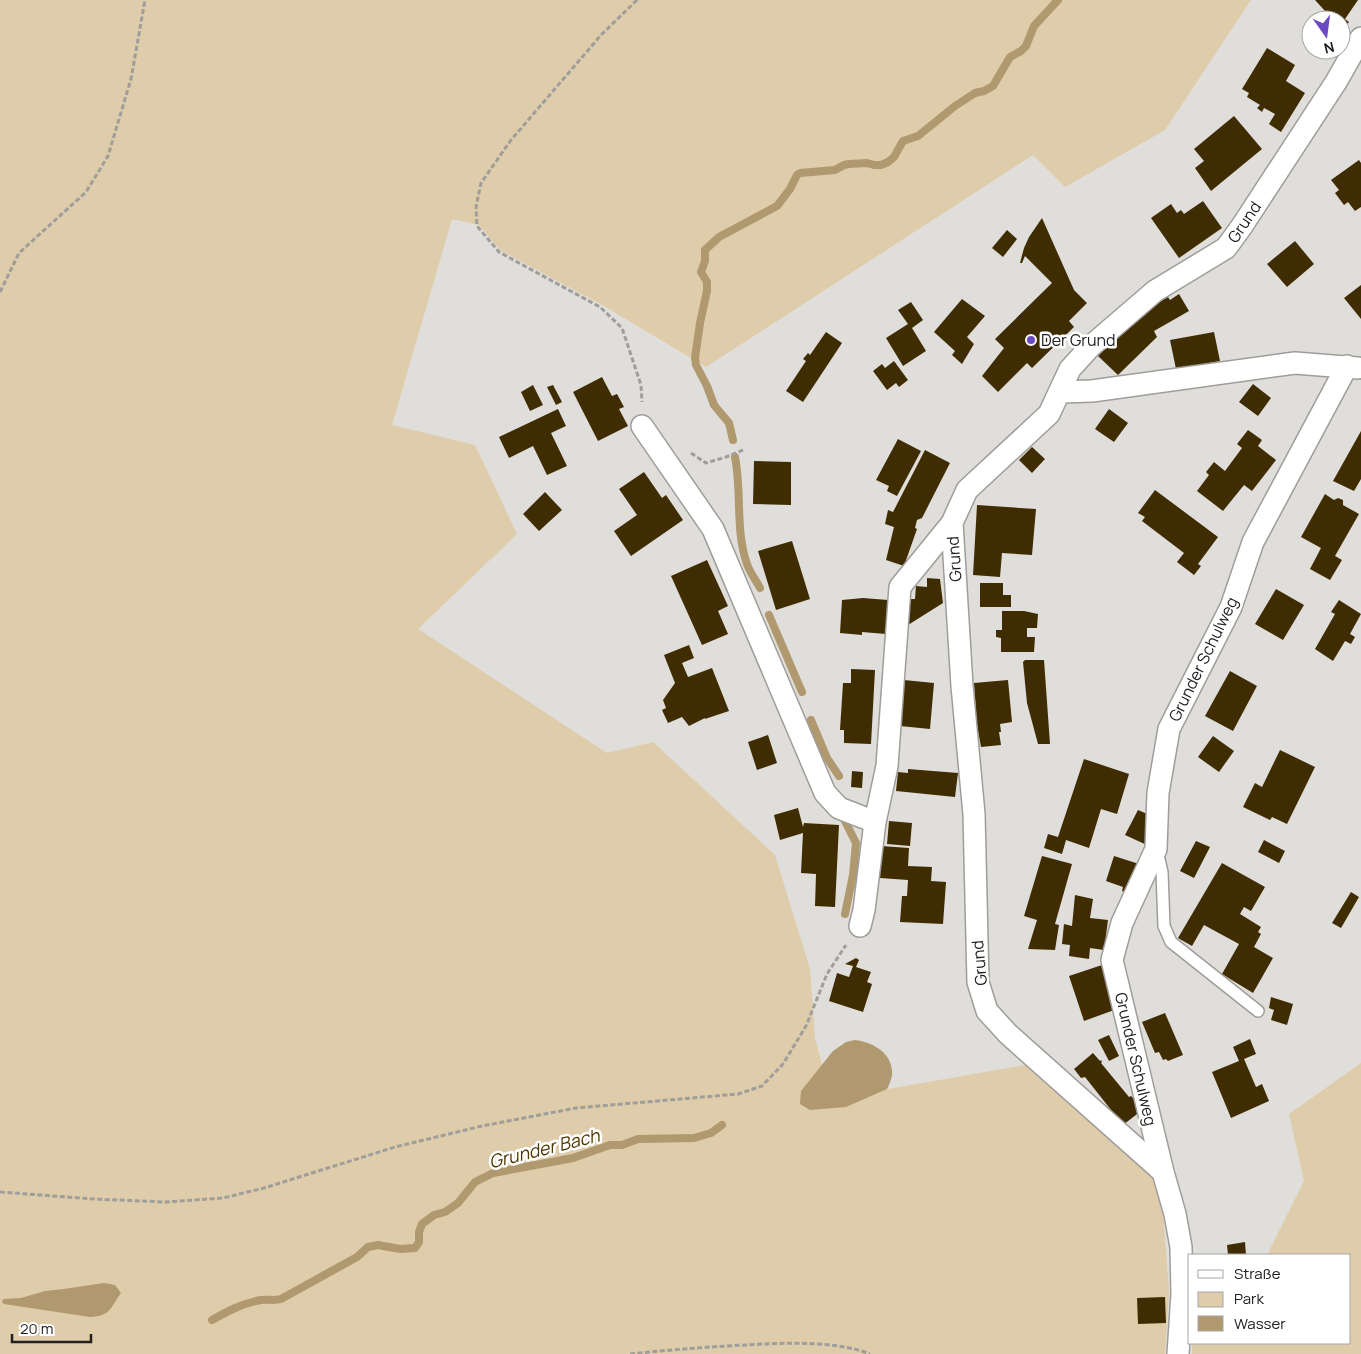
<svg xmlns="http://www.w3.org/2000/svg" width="1361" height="1354" viewBox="0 0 1361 1354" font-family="Manrope,sans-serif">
	<rect width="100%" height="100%" fill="#e0deda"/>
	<path fill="#dfccaa" d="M0,0H1251L1165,130L1065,187L1033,155L706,367L604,306L500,250L479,225L452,219L392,425L475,445L517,534L418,629L607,753L653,742L775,855L810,969L815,1038L831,1099L1031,1064L1151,1169L1163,1212L1169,1291L1165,1354H0Z
		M1361,1063V1354H1192V1343H1350V1255H1267L1304,1181L1289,1114Z"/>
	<path fill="#b0986f" d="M855,1040C871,1042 890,1051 892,1070C893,1076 890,1083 887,1089L846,1107L810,1110L800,1104L801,1091L833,1051L846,1042Z
		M104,1283L115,1285L121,1293C110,1308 111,1316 90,1317L4,1304L2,1302L3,1299L21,1298L45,1291L64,1289Z"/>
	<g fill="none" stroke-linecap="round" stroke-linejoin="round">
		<path stroke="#b0986f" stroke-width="8" d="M733,440L729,423L714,405L707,386L696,365L695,358L700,323L707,291V282L701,272L705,261V250L719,237L777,206L790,189L797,175L800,173L835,170L844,165L849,164L867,163L874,165H881L888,162L894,157L903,141L918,136L955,106L975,93L984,91L993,86L1010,57L1021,51L1026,46L1034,26L1058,0
			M735,457C742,492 735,530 747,564C750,573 756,580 760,588
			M769,615L802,692
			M811,720L827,758L839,776
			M845,914L853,875L856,843L845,821
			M212,1320C228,1311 243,1303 261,1300C268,1299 274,1301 281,1299L357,1257L368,1247L378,1245L400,1249L415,1248L419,1242V1232L422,1224L434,1215L445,1212L458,1203L475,1182L493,1173L573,1158L610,1145H622L638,1139L694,1138L711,1133L722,1125"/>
	</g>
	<path fill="#402c01" d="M1315,0H1358L1345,19L1349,22L1344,28L1341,27V20H1318L1317,18L1325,11Z
		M1311,29V46L1302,37Z
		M1267,48L1295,65L1286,81L1305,93L1281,132L1269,124L1275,114L1264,108L1262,112L1257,108L1260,105L1247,97L1249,93L1242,89Z
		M1234,116L1262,149L1211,191L1195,168L1204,161L1194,149Z
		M1359,160L1361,163V207L1355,211L1348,202L1344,205L1335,193L1339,190L1331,180Z
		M1203,201L1222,228L1179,258L1151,218L1171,204L1177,213L1181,210L1184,214Z
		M1042,218L1074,290L1087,303L1069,321L1074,327L1032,368L1027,363L998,392L982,376L1004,348L995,339L1052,283L1025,256L1022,263H1020L1024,248L1029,237Z
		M1007,230L1017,239L1003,257L992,248Z
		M1295,241L1314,264L1287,287L1267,264Z
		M1361,285V319L1344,298Z
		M1179,294L1189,311L1154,331L1157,337L1118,375L1098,356L1140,313L1168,297L1170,300Z
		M962,299L985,316L967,337L974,344L962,364L952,355L955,351L934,332Z
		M911,302L923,320L912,328L926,351L903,366L886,338L908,324L898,310Z
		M826,332L842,343L803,402L786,391L806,361L803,359L808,353L810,355Z
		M1214,332L1220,361L1176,369L1170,340Z
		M894,361L908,380L899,387L896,383L887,390L873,371L882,364L885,368Z
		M602,377L612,396L617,394L624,407L619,409L628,426L598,441L573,392Z
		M1253,384L1271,398L1258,416L1239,402Z
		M533,385L543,405L530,411L521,392Z
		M553,385L562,402L556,405L547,387Z
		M558,409L566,426L551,433L567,466L547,475L533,446L509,458L499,437Z
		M1109,409L1128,423L1114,442L1095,429Z
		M1248,430L1262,440L1258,446L1276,460L1252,491L1244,485L1223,511L1197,491L1209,475L1206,472L1214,462L1225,471L1242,448L1237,444Z
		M1361,431V479L1354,491L1333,481Z
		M898,439L921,451L897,496L887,491L889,486L876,480Z
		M1032,447L1045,459L1032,473L1019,460Z
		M925,450L950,463L922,518L917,520L915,528L917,529L904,566L886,560L894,527L885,524L888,510L893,512Z
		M754,461L791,462V505L753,504Z
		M644,472L662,498L666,495L683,520L631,556L614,531L637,515L619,489Z
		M1155,490L1218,537L1198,564L1201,566L1194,575L1177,562L1184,553L1142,521L1145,517L1138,513Z
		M545,492L562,510L539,531L523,514Z
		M1325,494L1334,500L1338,498L1343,500V505L1359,514L1335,556L1342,560L1330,580L1310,569L1321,548L1301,537Z
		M977,505L1036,509L1032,555L1002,553L1000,577L973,575Z
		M792,541L810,599L776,610L758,551Z
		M707,560L728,606L718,611L728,634L702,645L671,576Z
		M927,578L940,579L943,603L908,625L907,623L909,599H915L916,586L927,587Z
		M980,583H1003V595H1011V607H980Z
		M1276,589L1304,605L1283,640L1255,624Z
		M863,598L888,600L886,634L862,632V635L840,633L842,600Z
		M1339,600L1361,614L1350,634L1355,637L1351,644L1345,641L1333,661L1315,649L1335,614L1331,612Z
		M1002,611H1024L1038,614L1037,628H1027V637H1035L1034,652H1001V638L996,637V630H1002Z
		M689,645L694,658L682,663L688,677L712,668L729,711L705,719V718L689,726L682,717L668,723L662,710L666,708L663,700L675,683L664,655Z
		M1025,660H1044L1050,744H1038L1027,703L1023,662Z
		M851,669L875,670L871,744L844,743V730H840L843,683H851Z
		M1230,671L1257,686L1233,731L1205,716Z
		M904,680L934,683L930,729L900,726Z
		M1008,680L1012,722L1000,724L1001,732H999L1001,745L981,747L977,725L974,683Z
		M768,735L777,763L757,770L748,742Z
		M1213,736L1234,751L1219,772L1198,757Z
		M1280,750L1315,767L1287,824L1272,817L1270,820L1243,807L1255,783L1262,787Z
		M1084,759L1129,774L1117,814L1101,809L1089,848L1066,840L1062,854L1044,848L1048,834L1058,837Z
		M908,769L958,773L955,797L896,791L898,772L908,773Z
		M852,771L863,772L862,788L851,787Z
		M798,808L803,827L804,823L839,825L835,907L815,906L816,874L801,873L803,833L780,840L774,815Z
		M1138,810L1152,816L1149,846L1125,835Z
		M889,821L912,823L910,846L887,844Z
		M1264,840L1285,851L1279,863L1258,852Z
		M1196,841L1210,847L1194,878L1180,871Z
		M881,846L909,848L908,866L932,867L931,881L946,882L943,924L900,922L902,896H907L908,880L880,878Z
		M1042,856L1072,864L1055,924L1059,925L1055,950L1028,949L1037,920L1024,916Z
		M1114,856L1139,864L1129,894L1122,891L1123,887L1106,881Z
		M1222,863L1265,887L1251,911L1244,907L1240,914L1261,927L1258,932L1261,934L1254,947L1273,958L1253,993L1222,974L1239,944L1204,925L1192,946L1178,938Z
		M1351,892L1359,897L1341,928L1332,923Z
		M1075,895L1093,899L1090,918L1108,920L1104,950L1090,948L1089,959L1069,956L1070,945L1062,944L1064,924L1072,926Z
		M856,958L859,960L856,967L871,972L867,982L872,984L863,1012L829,1001L837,973L849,977L853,966L845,964Z
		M1102,965L1117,1009L1084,1021L1069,976Z
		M1271,997L1293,1004L1287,1025L1271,1020L1274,1010L1269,1008Z
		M1165,1013L1183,1055L1168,1061L1166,1059L1163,1060L1159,1052L1155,1053L1142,1022Z
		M1109,1035L1119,1056L1109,1061L1098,1040Z
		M1250,1039L1256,1054L1244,1059L1256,1087L1262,1084L1269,1101L1231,1118L1212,1072L1239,1061L1233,1047Z
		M1093,1053L1100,1061L1101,1060L1102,1062L1101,1063L1129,1097L1131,1096L1137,1102L1135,1104L1141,1111L1123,1125L1085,1077L1081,1078L1074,1069Z
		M1245,1242L1246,1255H1228L1227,1245Z
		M1165,1297L1166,1323L1138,1324L1137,1298Z"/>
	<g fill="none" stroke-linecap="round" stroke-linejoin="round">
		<defs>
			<path id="service" d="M1157,851L1162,872L1164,926L1171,942L1258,1011"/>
			<path id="minor" d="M1061,392L1092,391L1295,363L1358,368
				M642,426L713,529L825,793L839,808L875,822
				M952,523L962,686L974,814L978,982L987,1011L1008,1034L1163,1172
				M860,926L864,910L875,822L887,766L900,587L952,523L967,490L1049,414L1070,369L1091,346L1155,291L1226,248L1242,226L1336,82L1361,38
				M1178,1354L1182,1294L1181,1247L1175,1214L1163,1172L1112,960L1122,923L1156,849L1158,793L1169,729L1231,607L1253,542L1347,366"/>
		</defs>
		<use href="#service" stroke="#9f9d99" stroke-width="14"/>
		<use href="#minor" stroke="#9f9d99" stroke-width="24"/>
		<path stroke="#9f9e9a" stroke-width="3" stroke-dasharray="5 2.5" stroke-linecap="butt" d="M637,0L602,34L511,140L481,183L476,207L477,226L499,252L600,307L622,328L641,385L642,402
			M0,292L19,253L86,192L108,156L131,79L145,0
			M691,453L706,463L726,457L743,450
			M0,1192L94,1199L165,1202L223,1198L264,1188L395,1147L482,1126L576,1108L738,1094L762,1086L783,1064L806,1026L827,974L846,945
			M630,1354C668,1350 706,1347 745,1345C782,1343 835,1340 870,1354"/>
		<use href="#service" stroke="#fff" stroke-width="11"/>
		<use href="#minor" stroke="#fff" stroke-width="21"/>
	</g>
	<circle fill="#6b49c2" stroke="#fff" stroke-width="2" cx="1031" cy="340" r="5"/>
	<g text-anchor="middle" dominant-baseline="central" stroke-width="5" stroke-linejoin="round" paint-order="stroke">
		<g font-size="16" fill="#22211f" stroke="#fff">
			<text transform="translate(1244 222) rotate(-56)">Grund</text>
			<text transform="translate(954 559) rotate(-94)">Grund</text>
			<text transform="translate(1203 659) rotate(-64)">Grunder Schulweg</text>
			<text transform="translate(979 963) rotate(-95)">Grund</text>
			<text transform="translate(1136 1059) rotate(77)">Grunder Schulweg</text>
		</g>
		<g font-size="16" fill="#22211f" stroke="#fff" text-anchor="start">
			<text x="1041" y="340">Der Grund</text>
		</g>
		<g font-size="18" font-style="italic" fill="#4e3600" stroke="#fff">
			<text transform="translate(544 1148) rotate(-14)">Grunder Bach</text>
		</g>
	</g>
	<rect x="1188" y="1254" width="162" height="90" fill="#ffffff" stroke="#a7a6a5"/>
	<rect x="1198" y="1270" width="25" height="8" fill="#ffffff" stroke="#a7a6a5"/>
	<text x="1234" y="1279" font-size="15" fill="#22211f">Straße</text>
	<rect x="1198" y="1292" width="25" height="15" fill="#dfccaa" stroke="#a7a6a5"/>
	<text x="1234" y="1304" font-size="15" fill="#22211f">Park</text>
	<rect x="1198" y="1316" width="25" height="15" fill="#b0986f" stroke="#a7a6a5"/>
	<text x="1234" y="1329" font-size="15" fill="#22211f">Wasser</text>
	<g transform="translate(1326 35) rotate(166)"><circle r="24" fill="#ffffff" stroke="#a7a6a5"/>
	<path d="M0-4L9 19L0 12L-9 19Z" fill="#6b49c2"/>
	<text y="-8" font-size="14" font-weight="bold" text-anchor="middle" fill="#22211f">N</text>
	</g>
	<path d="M12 1334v8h79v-8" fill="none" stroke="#22211f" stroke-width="2.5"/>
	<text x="20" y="1334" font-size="15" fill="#22211f" stroke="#ffffff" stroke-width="4" paint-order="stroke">20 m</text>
</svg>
